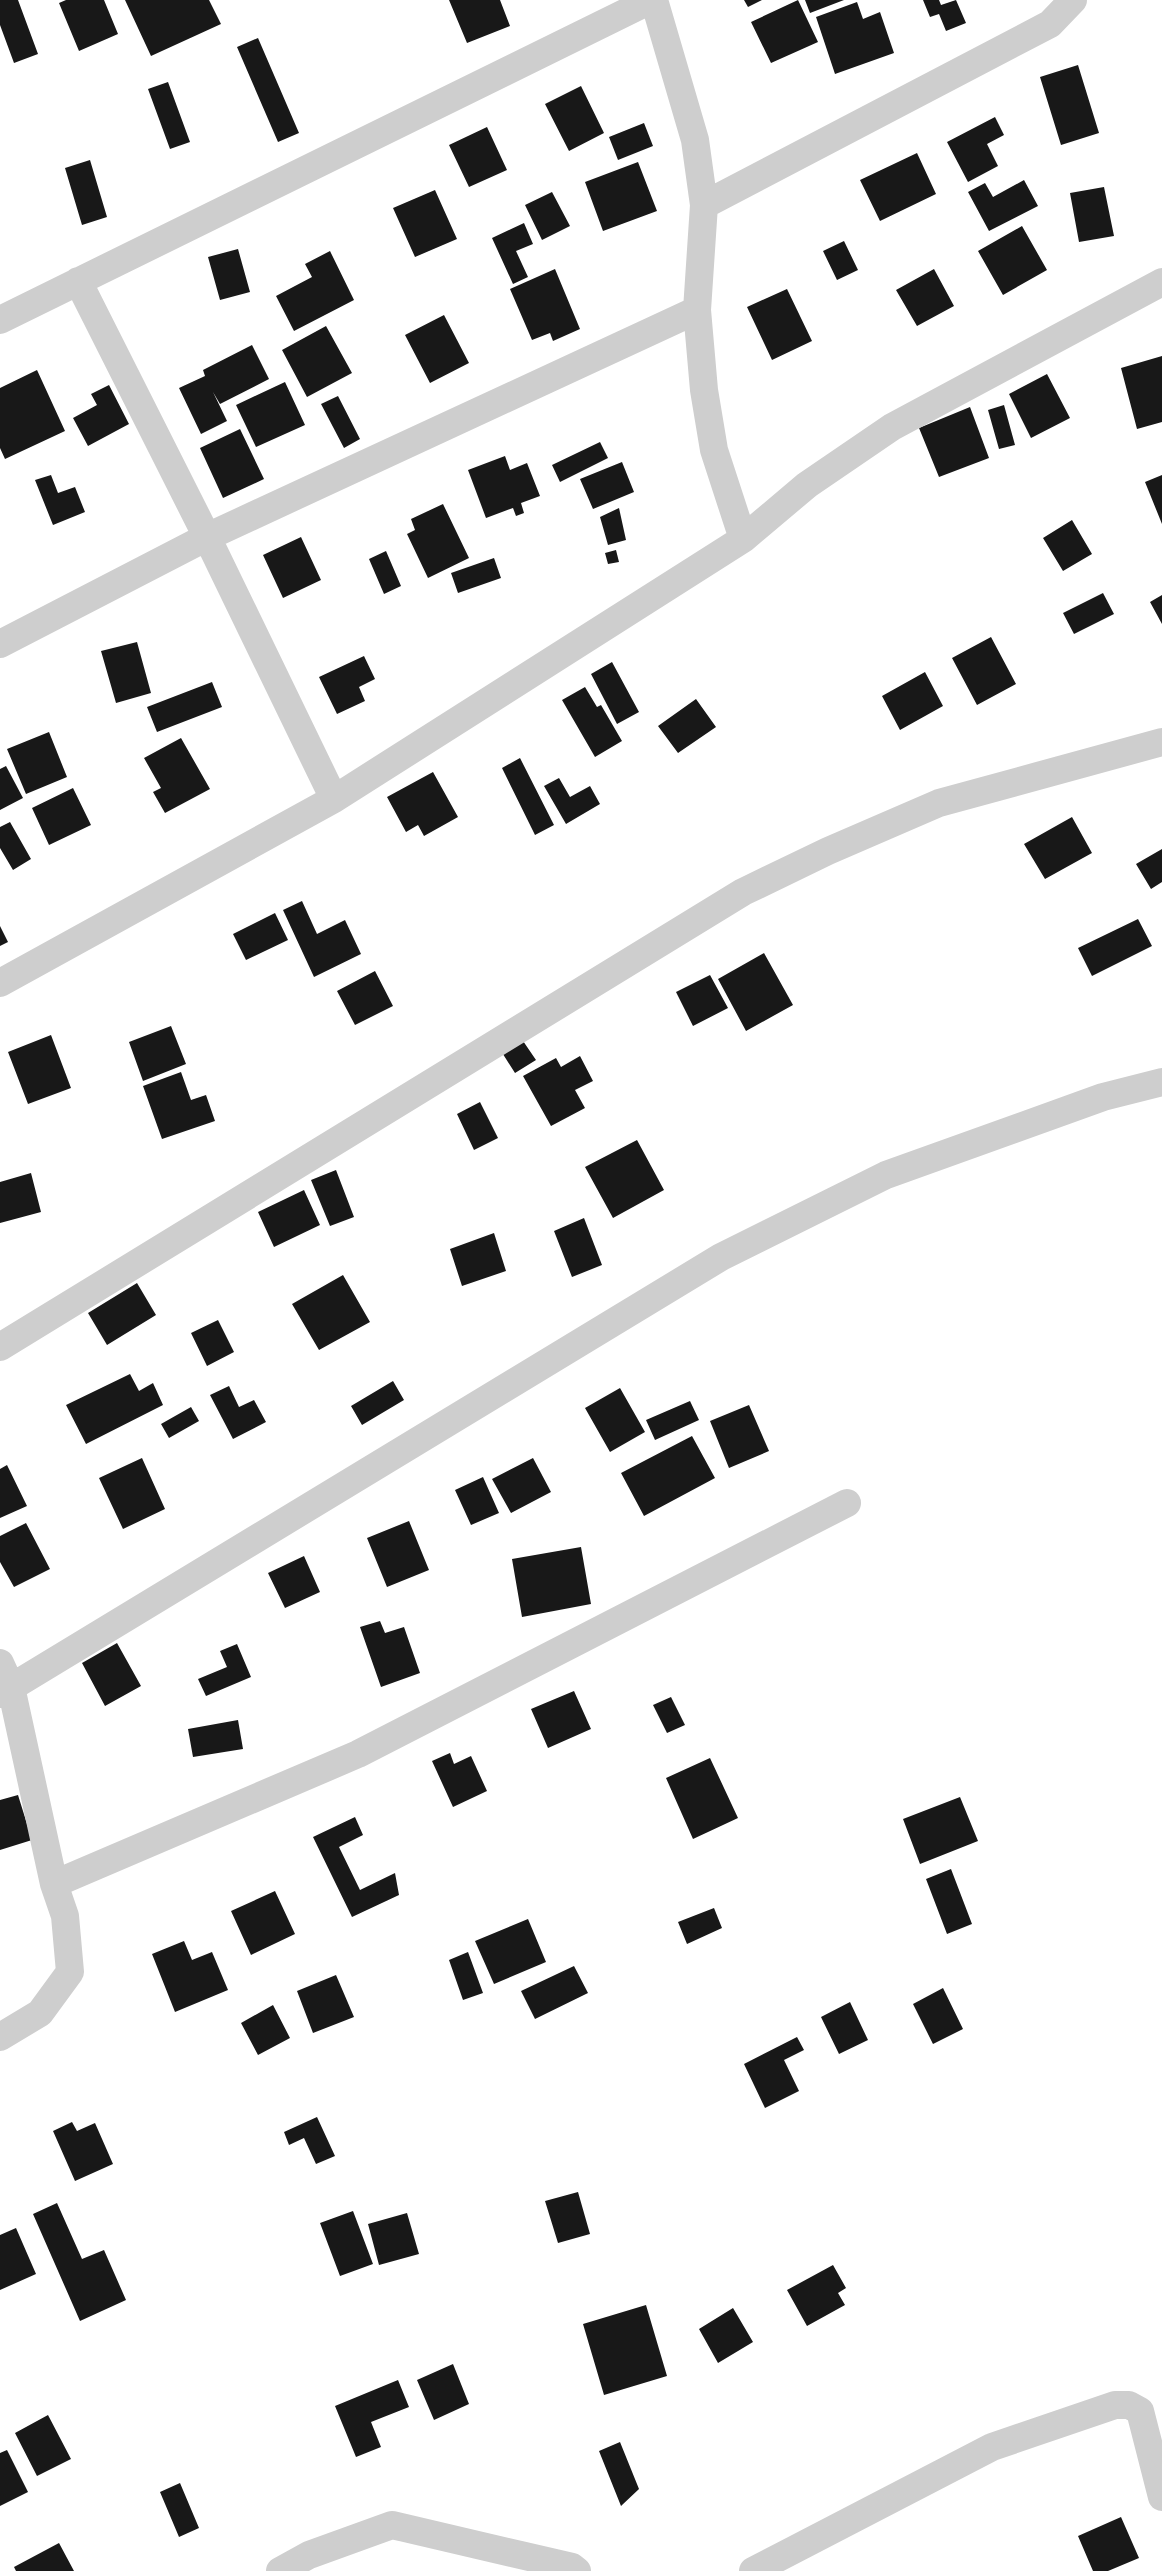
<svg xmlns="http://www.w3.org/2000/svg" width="1162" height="2571" viewBox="0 0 1162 2571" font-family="'Varela Round',sans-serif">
	<rect width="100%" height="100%" fill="#fff"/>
	<path fill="#181818" d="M0,0H18L38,54L14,63L0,25Z
		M66,0H104L118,34L79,51L59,3Z
		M125,0H209L221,24L151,56Z
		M449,0H500L510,26L467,43Z
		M744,0H762L748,7Z
		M798,0L818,42L771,63L751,22Z
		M805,0H844L810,13Z
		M923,0H939L941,5L956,0L966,23L946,31L939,14L930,17Z
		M857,2L863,19L880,12L894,53L835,74L816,17Z
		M258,38L299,133L278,142L237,47Z
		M1078,65L1099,133L1061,145L1040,77Z
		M168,82L190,142L170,149L148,89Z
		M581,86L604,133L569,151L545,104Z
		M995,117L1004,135L987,144L998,166L968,182L947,142Z
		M644,123L653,146L618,160L609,137Z
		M487,127L507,170L469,187L449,145Z
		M917,153L936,194L880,221L860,180Z
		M90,160L107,217L82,225L65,168Z
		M638,162L657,211L603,231L585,182Z
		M1024,180L1038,206L989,231L968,192L985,183L993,197Z
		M1104,187L1114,236L1079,242L1070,193Z
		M435,190L457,239L415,257L393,208Z
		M552,192L570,226L542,240L525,205Z
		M524,223L533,244L516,251L528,277L513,284L492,238Z
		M1022,226L1047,270L1003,295L978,251Z
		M844,241L858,270L837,280L823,251Z
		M238,249L250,292L220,300L208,257Z
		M330,251L354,300L294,331L276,296L312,277L305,264Z
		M555,269L580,329L553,341L550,333L532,340L510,289Z
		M934,269L954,306L917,326L896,290Z
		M787,289L812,341L772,360L747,307Z
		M444,315L469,363L430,383L405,335Z
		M326,326L352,373L307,397L282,350Z
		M252,345L269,379L220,404L213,392L227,421L201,434L179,388L205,376L203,370Z
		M1162,356V422L1137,429L1121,368Z
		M37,370L65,431L5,459L0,448V388Z
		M1047,374L1070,418L1031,438L1009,394Z
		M285,382L305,425L256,447L236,405Z
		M109,385L129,424L88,446L73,418L97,405L91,394Z
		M338,396L360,439L344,448L321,404Z
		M1004,405L1015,445L999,449L988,410Z
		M970,407L989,458L939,477L919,428Z
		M240,429L264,479L223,498L200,448Z
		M600,442L608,458L560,482L552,465Z
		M505,456L510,470L527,463L540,496L521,503L524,513L516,516L513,508L486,518L468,470Z
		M622,462L634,492L593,509L580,479Z
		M51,475L58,493L75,487L85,512L53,525L35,480Z
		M1162,475V524L1145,482Z
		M443,504L469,558L428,578L407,534L415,530L411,519Z
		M619,508L626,540L608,545L600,517Z
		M1072,520L1092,554L1063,571L1043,538Z
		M301,537L321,580L283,598L263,555Z
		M616,550L619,562L608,564L605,553Z
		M386,551L401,586L384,594L369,559Z
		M494,558L501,578L458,593L451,573Z
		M1103,593L1114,614L1074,634L1063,613Z
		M1162,595V624L1150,602Z
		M991,637L1016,684L977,705L952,658Z
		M137,642L151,693L116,703L101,651Z
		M364,656L375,679L359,687L365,701L337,714L319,677Z
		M612,662L639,712L617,724L591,674Z
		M925,672L943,706L900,730L882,696Z
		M212,682L222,707L157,732L147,707Z
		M585,687L597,707L601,705L622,741L595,757L562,700Z
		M696,699L716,727L678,753L658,726Z
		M49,732L67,777L26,794L7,749Z
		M181,738L210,789L165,813L153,792L161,788L144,758Z
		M520,758L554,825L535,835L502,768Z
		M6,766L23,798L0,810V769Z
		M433,772L458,817L424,836L418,825L406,832L387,797Z
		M559,778L570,797L590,786L600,804L566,824L544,786Z
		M73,788L91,825L49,845L32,808Z
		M1072,817L1092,853L1045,879L1024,844Z
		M10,822L31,859L13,870L0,848V827Z
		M1162,849V882L1151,889L1136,864Z
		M302,901L317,934L345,920L361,954L314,977L283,910Z
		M275,913L288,940L246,960L233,934Z
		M1138,919L1152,946L1092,976L1078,948Z
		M0,926L8,942L0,946Z
		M764,953L793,1005L746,1031L718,979Z
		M375,971L393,1006L355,1025L337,991Z
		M710,975L728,1008L693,1026L676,992Z
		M171,1026L186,1064L143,1081L129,1042Z
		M51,1035L71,1088L28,1104L8,1052Z
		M521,1038L536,1060L515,1073L501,1051Z
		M580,1056L593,1081L575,1090L585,1108L551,1126L523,1076L556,1058L561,1067Z
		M181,1072L191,1100L206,1095L215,1121L162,1139L143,1086Z
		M480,1102L498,1138L474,1150L457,1114Z
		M637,1140L664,1190L613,1218L585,1167Z
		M336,1170L354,1217L330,1226L311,1180Z
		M31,1173L41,1212L0,1223V1182Z
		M304,1190L320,1225L274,1247L258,1212Z
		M584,1218L602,1265L572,1277L554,1231Z
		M494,1233L506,1271L462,1286L450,1249Z
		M343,1275L370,1322L319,1350L292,1304Z
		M137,1283L156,1315L107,1345L88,1313Z
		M218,1320L234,1352L207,1366L191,1333Z
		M130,1374L139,1391L153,1383L163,1405L86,1444L66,1405Z
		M393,1381L404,1400L362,1425L351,1406Z
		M229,1386L239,1407L254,1400L266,1422L233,1439L210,1395Z
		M620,1388L645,1432L610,1452L585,1408Z
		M690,1401L699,1420L655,1440L646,1420Z
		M749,1405L769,1451L729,1468L710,1421Z
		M191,1407L199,1421L169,1438L161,1424Z
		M692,1436L715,1478L644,1516L621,1473Z
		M142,1458L165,1509L123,1529L99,1478Z
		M533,1458L551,1492L511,1513L492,1479Z
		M7,1465L27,1506L0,1518V1469Z
		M483,1477L499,1513L471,1525L455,1490Z
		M409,1521L429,1570L387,1587L367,1538Z
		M26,1523L50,1569L14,1587L0,1562V1536Z
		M581,1547L591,1604L522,1617L512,1559Z
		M304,1556L320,1592L285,1608L268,1573Z
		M380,1621L385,1633L404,1627L420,1673L381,1687L360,1627Z
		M117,1643L141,1686L105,1706L82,1663Z
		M237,1644L251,1677L206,1696L198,1679L227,1667L220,1651Z
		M574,1691L591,1729L548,1748L531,1709Z
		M671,1697L685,1725L667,1733L653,1705Z
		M238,1720L243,1749L193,1757L188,1729Z
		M450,1753L454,1764L471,1756L487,1791L453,1807L432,1761Z
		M710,1758L738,1818L693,1839L666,1778Z
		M18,1795L32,1840L0,1850V1800Z
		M960,1797L978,1841L920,1864L903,1819Z
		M355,1817L363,1835L339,1847L360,1890L395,1873L399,1895L352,1917L313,1837Z
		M951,1869L972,1924L947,1934L926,1879Z
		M275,1891L295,1934L251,1955L231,1911Z
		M714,1908L722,1928L687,1944L678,1922Z
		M528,1919L546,1962L494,1984L475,1941Z
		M184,1941L192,1960L212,1952L228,1990L175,2012L152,1954Z
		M468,1952L483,1993L463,2000L449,1960Z
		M574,1966L588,1993L535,2019L521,1991Z
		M336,1975L354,2017L313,2033L297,1991Z
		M943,1988L963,2029L933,2044L913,2004Z
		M850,2002L868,2040L839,2054L821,2017Z
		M273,2005L290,2038L258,2055L241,2023Z
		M797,2037L804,2050L784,2060L799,2091L765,2108L744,2064Z
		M317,2117L335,2156L316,2164L304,2138L289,2145L284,2132Z
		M72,2122L77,2131L95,2123L113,2164L75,2181L53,2131Z
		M578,2192L590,2234L558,2243L545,2201Z
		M57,2203L82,2259L104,2250L126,2300L80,2321L33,2214Z
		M353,2211L373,2264L340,2276L320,2223Z
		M407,2213L419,2254L379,2265L368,2224Z
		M16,2228L36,2274L0,2290V2235Z
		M833,2265L846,2288L838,2293L845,2305L807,2326L787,2290Z
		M646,2305L667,2376L604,2395L583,2324Z
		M733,2308L753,2342L718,2363L699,2329Z
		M453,2364L469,2404L434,2420L417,2380Z
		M398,2380L409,2407L371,2422L381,2447L356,2457L335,2406Z
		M48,2415L71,2459L37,2476L15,2433Z
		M620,2442L639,2489L621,2506L599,2451Z
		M7,2450L28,2492L0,2506V2453Z
		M180,2483L199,2528L179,2537L160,2492Z
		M1121,2517L1139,2558L1108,2571H1093L1078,2536Z
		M59,2543L74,2571H16L14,2567Z"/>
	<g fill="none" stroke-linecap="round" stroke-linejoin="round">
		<path stroke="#cecece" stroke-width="28" d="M654,0L695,140L704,205L697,310L704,390L714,450L743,539
			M704,205L1050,24L1073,0
			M78,281L207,537L334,799
			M0,320L651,0
			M0,644L207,537L697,310
			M0,983L334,799L743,539L807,485L892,427L1162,282
			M0,1347L743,892L828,851L939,803L1162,742
			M0,1663L11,1687L54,1884L65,1916L70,1972L40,2013L0,2037
			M0,1694L721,1257L886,1175L1103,1097L1162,1082
			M54,1884L358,1754L847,1503
			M280,2571L309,2555L392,2525L572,2567L577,2571
			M753,2571L992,2447L1115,2405H1129L1140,2411L1162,2497"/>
	</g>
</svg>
